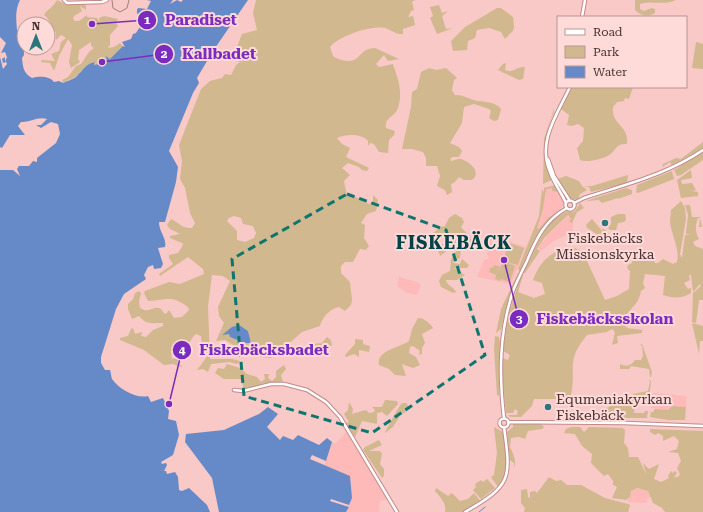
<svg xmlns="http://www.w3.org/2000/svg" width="703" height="512" viewBox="0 0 703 512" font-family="'Roboto Serif',serif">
	<rect width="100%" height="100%" fill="#f8c9c7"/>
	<path fill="#fdbab8" d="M552,186L558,191L564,199L563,206L539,229L537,228L544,203V188Z
		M568,216L573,221V232L554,241L541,251L538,248L548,235Z
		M490,235L526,247L511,284L477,277L484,260L489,259L487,253Z
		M399,277L417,282L421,285L417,295L407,293L397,286Z
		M654,393L687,396L686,407L671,406L668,410L651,408L652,394Z
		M347,431L387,497L386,500L380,501L379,512H346L352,498L342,473L324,466L332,442L335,444Z
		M637,488L648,491L650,497L647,499V503L627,502L630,497L631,491Z"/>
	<path fill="#d1b88e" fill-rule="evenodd" d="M57,0L67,5L84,4L86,6V10L80,6L82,11L74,16L73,19L75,21H79L87,15V17L97,18L100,23L99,18L104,16L118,19L116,22L118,26L110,35V45L108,48L114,47L120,43L123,46L119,51L125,58L110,59L107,56L108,62L105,64L106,71L94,65L96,63L93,62L80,72L79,75L63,83L62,80L68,77L76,66L81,64L89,52L94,48L91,46V42L79,50L78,59L80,62L71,68L69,62L72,45L68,39L59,56L54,71L50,63L41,62L42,60L55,61L51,54L59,51L61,42L66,38L61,35L56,40V32L53,29H48C49,23 51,20 44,15C46,10 53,8 57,0Z
		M256,0H415L412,2L414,10L411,11L408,17L413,16L415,25L403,29V34C397,35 391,30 385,28C371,25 339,36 330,47L333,56C338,60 350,63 356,59C363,53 363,49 375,48L399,59L388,61L384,55L376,64L379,67L393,64C398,79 403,91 398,108C395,117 384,117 386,128L395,131L394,135L389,140L388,153L379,152L374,144L370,143L368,146V141C362,133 345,134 337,138L342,144L350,148L346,157L369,168L367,171L362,170L359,167L348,163L342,168L350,175L344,181L347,196L356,197L369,204L373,201V195L378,200L376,211L367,214L361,223L365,225L364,238L369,246L366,250L360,249L353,262H345L341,266V273L350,282L352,300L351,305L345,311L339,307C329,309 322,318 320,326L302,332L284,348L271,358L251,356L225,340L216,341L224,323L219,316L218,307L230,281L223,276L212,275L208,306L210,359H232L240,361L237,364L229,362L211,364L208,372L203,369L197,370L206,358V352L202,345L201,336L196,334C191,338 190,344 184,347C179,350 175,347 171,352L172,359L180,357L177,363L182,366V367L173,364L164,365L144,350L120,340V338L128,336L131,329L133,328L135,334L142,332L141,336L146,337L153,330L163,326V323C152,323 146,325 139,316L132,319L128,309V304L133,299L135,293L139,291L141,293L139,301L140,308C149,314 152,306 159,308C163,309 162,313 166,314L169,310L174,318L182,317L189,310L188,307C171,295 168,300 148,301L144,293L145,291L169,282L180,284L204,274L203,269L188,257L160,276L159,274L173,264L169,258V255L178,253L183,245L182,243L170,238V236L180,234L170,229L167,225L171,219C178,222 182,229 192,228L195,223L190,213L185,188L180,179L182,161L179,145L201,89L210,81L222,78L225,74L231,75L236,65L240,62L245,63L236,61L233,57L242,34L257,30L253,13ZM234,216L241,218L243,224L253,226L256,233L254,238L245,242L237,240V231L227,221L229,218ZM237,325L248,331L251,343H244L230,337V334H223Z
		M635,0H676C664,6 652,0 640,4V9L644,11L652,8L655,9V13C647,17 641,16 635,10Z
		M439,5L442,13L448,11L442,16L446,29L453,28L437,34L430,18L433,16L430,7Z
		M497,8H501L513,17C515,33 514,29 505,39L501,32L489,28L477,30L475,38L468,41L467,50L453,51L451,41L465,27Z
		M696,42L703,44V69L692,68Z
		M506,63L505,70C512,74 517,66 525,67L523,79L519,80L498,70L503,64Z
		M429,68L436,70L446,68L457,78L454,80L452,90L455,95C465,95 471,100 478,101C486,102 496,102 501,109L498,120L494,121L489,118L491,111L489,109L474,104L464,107L462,123L450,143L459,147L462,151L459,157H452L450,160L451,161C455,161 458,158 461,159C470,162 482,172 472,180H464L459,177L454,183L451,184L452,192L447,195L445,190L437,186L440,176L437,166H426V158L423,152L412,149H402L411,107L412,92L417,89L421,72Z
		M572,87H633L629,99L625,98L624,101L617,102L613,107C611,126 629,124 627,144C615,143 616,151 609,155C603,159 587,163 580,160L577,148L583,141L584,128L578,124L572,126L567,125L569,115L561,109Z
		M554,109V112C544,134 541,157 552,180L543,184L544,139Z
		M703,142V148L672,166L670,162L662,167L663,164L676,158L681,159Z
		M703,152V160L681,175L677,176L674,170Z
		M691,170L692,178L681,180L682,184L692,183L696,190L692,191L698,192V196L681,198L677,180Z
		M672,171L674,179L638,193L636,192L637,185Z
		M628,175L627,183L591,192L589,187L584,186H592Z
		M566,176L579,181L582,186L587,190L580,194L578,199L571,200L567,196L557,179Z
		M555,185L559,192L552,191V188L546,189L543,209L537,228L539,229L548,218L561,210C536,232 533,242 520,272L518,269L539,216L542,189L544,192V188Z
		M626,188L632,190V194L618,199V198L602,203L599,200L586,201Z
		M681,201L685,208L686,219L680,254L682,258L685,235H691L686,234L688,215L685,205H690L692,217H700L702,227H699L700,218H698C695,225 695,232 699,239L693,242L695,246L703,249V300H699L696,323L692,322L693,293L701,286L700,284L693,292L691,275H689L690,280L684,283L688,289L691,288V293C682,299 672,298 663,295L665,276L645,274L643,283L645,288L641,291C638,307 629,307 623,322L627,328L642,330V333L617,336L618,343L612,345L615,332L612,329L607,332L587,335C564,363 578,369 570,399H534L532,406L521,417H511L508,415H517L518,411L515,409L513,413H506C504,395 502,377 502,358L508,360L510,355L503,351C505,324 512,300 522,274L523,275L518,292L534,298L545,294L542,283L533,280C540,261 552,250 572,247L586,253V259L605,300L617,296L629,289L630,271L627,268L628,265L632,263L631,253L638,256H652L655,263H658L663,259L673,264L677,262C680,250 672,236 670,222C670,218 671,214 671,210Z
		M580,203L584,208L577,212L572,223L569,221L571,219L568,215L545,237L537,249L540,251L525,273H523C535,253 541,224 566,212C569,211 572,213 575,211Z
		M455,214L462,218L464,222L461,227L470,237L474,247L470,250L467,245L462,244L460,246L461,250L460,258L455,260L453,263L460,264L462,259L469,265L467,268H454L465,275L457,280H446C447,286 454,287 456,292L453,293L441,287L439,281L442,275L450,271L451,260L456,251L449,249L440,256L436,244H446L449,237L448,234C440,233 435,240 428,238L440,227L445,226L449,218Z
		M618,214H625L626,220L624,222L618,223L616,230H610L608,228L611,224V217Z
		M592,219L603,232L602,229H604L612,237L615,244L598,239L595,233L587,228L586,225Z
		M509,243L524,248L518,265L506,262L515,266L510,282L501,279L500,281L495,279L498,269L504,270L498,268L496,275L489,272L491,267L493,268L494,265L501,267Z
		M518,273H519L511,290L501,329L496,333L501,309Z
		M418,318C423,317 431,324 433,328L422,334L425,343L422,348V354L419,355L420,351L413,346L410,347L409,353L416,357L420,365L413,368L402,364L406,376L395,375L389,369L379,365C376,350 400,348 409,341L412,329Z
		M692,323L703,326V341H700L699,354Z
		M495,336L499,337L500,342L499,396L497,395L494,349Z
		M327,337L331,340L332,346L320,347L303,356L299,355L303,350H308L312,344L322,343Z
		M355,339L363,340V344L370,346L369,352L359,350V357L354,354L346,357L345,355L355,344Z
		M642,344L652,372L651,377H650L649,369L631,366L629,369H620V364C627,367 631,366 635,360H641L643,356L642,346L640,345Z
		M227,364L240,368L247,374L257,377L261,382L265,379L264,374H269L268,378L272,381L276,377V371L284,365L286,369L281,375L283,383H264L257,387L243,389V385L240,379H224L215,373L218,368L224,369Z
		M648,379L651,381L649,401H641L635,403L634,413H644L645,411H648L647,418H596C597,416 617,400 619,400C622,399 628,400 632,399L633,394L648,391L650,381Z
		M385,400L397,401L398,404L387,416L382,412L377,413V424L362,421L355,437L346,423L349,422L344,414L348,410L349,402L353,409L352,414L366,410L369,413L374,412L375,410L372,407H382Z
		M402,403H406L409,407V409L400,416L393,427L385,433C385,431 399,406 402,403Z
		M672,406L686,407L685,420H668L650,417L651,412H653L655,409L668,410Z
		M513,424H541L544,427L542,429L528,431L525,439L519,437L511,438L510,447C513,454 517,460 514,468V463L510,460L507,432L513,427Z
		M494,427L503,432C506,451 511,472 498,487L491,477L494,475L497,453Z
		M571,427H580L584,432L589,427L623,428L625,430L624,443L628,448L629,457H638L646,474L643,463L649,469L659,464L654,479L661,482L669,478L668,476L671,471L673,473L675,471L677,473L674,477H678L680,474L677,468L681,461L678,453L668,452L677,449L679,441L674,436L663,441V436L658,433L655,435L650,432V429L703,431V512H665L662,508L653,503L648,491L637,488L631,491L630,497L626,500L612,498L617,487L613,485V481L608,474L604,476L591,463L592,454L582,446L575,434L564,433L566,429Z
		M379,440L382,445L369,451H380L382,454L380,464L384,469V476L382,478L363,450L365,447Z
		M549,477L556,481L561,480L567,485H581L605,498L628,504L630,505L628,512H524L525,508L521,503V490L527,489L528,497L530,498V492L535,491L537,493Z
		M487,479L495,488L481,499L473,490L476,487L475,484L481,480L483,482Z
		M436,488L448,496L452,493L460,501L468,499L474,493L481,502L463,512H445C447,503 440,497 435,491Z"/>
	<path fill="#668ac8" d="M0,0H20C15,10 16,19 17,30L23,33L24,55L22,58C23,67 23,73 32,78C39,76 50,76 54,82L59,81L63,83C67,81 75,79 78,75C83,70 87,63 95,62L94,65L107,63L106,56L110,59L123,46L125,47L122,42L131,39L133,34L136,33L143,22C142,16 134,15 138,8L147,9L151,1L147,0H173L170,4L177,0L181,2L183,0H248L213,51L197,78L199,83L193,93L169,151L178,167L176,182L165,222H159C159,232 167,238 165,247L158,248L163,264L161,268L154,269L153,265L148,267L144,275L146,279L124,294L116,309L101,357V363L105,370H110C111,373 111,376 112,379C119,389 136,399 148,396L151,402L163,398L169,411L168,419L176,421L179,435L173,455L161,462L162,464L166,463L167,465L164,471H166L167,474L175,472L178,477L179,490L182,491L189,488L207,505L210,512H0V170H13L20,176L17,169L19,166H29L33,161L37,162V158L56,143L60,134L58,124L51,122L41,128L36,125H41L47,119C39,116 30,122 21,122L18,126L25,135H10L2,148L0,147V57L3,69L7,64L6,62L3,63L2,59L5,57V62L7,57L5,52L1,53L6,43L0,37Z
		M239,325L248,331L251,343H244L230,337L229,334L222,335L232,327Z
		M268,407L278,414L267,427L280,440L283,436L293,440L298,435L319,445L327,438L332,442L326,461L312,455L310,459L350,476L352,498L349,505L331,499L330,501L349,507L346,512H219L212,478L185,442L186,434L224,430L259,414Z"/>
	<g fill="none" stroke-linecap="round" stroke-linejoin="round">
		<path stroke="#668ac8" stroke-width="1" d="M479,512L485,507"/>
		<defs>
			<path id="tertiary" d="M64,0L67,3L102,2L107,0
				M582,17L585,0
				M548,159L554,176L570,201
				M565.5 205a4.5 4.5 0 1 1 9 0a4.5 4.5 0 1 1-9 0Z
				M566,203C561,192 554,183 550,172C537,141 557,115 570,87
				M574,203L584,198C626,184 666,175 703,150
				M234,390L243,391L271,384H284L307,390L326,402L340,417L397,512
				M504,418C499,375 499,333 513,291C517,281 522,271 527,261C536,239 545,220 567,208
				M499.5 423a4.5 4.5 0 1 1 9 0a4.5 4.5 0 1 1-9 0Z
				M508,422L625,423L703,426
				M465,512C512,485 511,479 504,427"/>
		</defs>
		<use href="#tertiary" stroke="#c28b8a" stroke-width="4.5"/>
		<use href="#tertiary" stroke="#fff" stroke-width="2.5"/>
		<path stroke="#a37f7e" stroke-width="1" d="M112,0L113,8L120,12L127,8L129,0"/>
	</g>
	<path fill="none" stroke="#0f766e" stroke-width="3" stroke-dasharray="8 5" stroke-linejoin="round" d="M347,194L446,230L485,355L372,433L244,396L232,259Z"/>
	<g fill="#2c767b" stroke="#fedad8" stroke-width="1.5">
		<circle cx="605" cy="223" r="4"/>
		<circle cx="548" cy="407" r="4"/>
	</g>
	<g text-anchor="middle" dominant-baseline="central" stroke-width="4" stroke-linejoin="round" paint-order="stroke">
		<g font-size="14" fill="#493232" stroke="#fedad8">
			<text x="605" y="238">Fiskebäcks<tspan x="605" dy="16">Missionskyrka</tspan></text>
			<text x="556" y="399" text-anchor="start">Equmeniakyrkan<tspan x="556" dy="16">Fiskebäck</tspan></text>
		</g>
		<g font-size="18" font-weight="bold" letter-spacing="1" fill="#004246" stroke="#fedad8">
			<text x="454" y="242">FISKEBÄCK</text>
		</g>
	</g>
	<path fill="none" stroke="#7b2cbf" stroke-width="1.5" d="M92 24L147 20M102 62L164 54M504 260L519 319M169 404L182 350"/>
	<g fill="#7b2cbf" stroke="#fedad8" stroke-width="1.5">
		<circle cx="92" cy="24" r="4"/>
		<circle cx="102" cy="62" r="4"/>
		<circle cx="504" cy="260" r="4"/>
		<circle cx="169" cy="404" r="4"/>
		<circle cx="147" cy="20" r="10"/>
		<circle cx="164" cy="54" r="10"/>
		<circle cx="519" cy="319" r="10"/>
		<circle cx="182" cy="350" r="10"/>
	</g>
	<g font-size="12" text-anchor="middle" font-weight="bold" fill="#fff">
		<text x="147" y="24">1</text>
		<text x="164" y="58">2</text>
		<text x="519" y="323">3</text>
		<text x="182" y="354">4</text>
	</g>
	<g font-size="15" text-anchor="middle" font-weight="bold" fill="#7b2cbf" stroke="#fedad8" stroke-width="4" stroke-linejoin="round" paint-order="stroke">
		<text x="201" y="25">Paradiset</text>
		<text x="219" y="59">Kallbadet</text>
		<text x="605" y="324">Fiskebäcksskolan</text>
		<text x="264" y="355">Fiskebäcksbadet</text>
	</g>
	<rect x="557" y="16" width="130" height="72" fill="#fedad8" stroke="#b69796"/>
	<rect x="565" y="29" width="20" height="6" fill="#ffffff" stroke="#b69796"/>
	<text x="593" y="36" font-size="12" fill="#493232">Road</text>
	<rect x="565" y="46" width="20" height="12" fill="#d1b88e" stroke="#b69796"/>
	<text x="593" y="56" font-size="12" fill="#493232">Park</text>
	<rect x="565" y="66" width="20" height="12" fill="#668ac8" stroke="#b69796"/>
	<text x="593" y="76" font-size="12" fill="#493232">Water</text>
	<g transform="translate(36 36)"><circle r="19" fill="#fedad8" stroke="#b69796"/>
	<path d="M0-3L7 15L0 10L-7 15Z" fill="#2c767b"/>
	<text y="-6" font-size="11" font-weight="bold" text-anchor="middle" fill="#493232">N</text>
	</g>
</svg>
